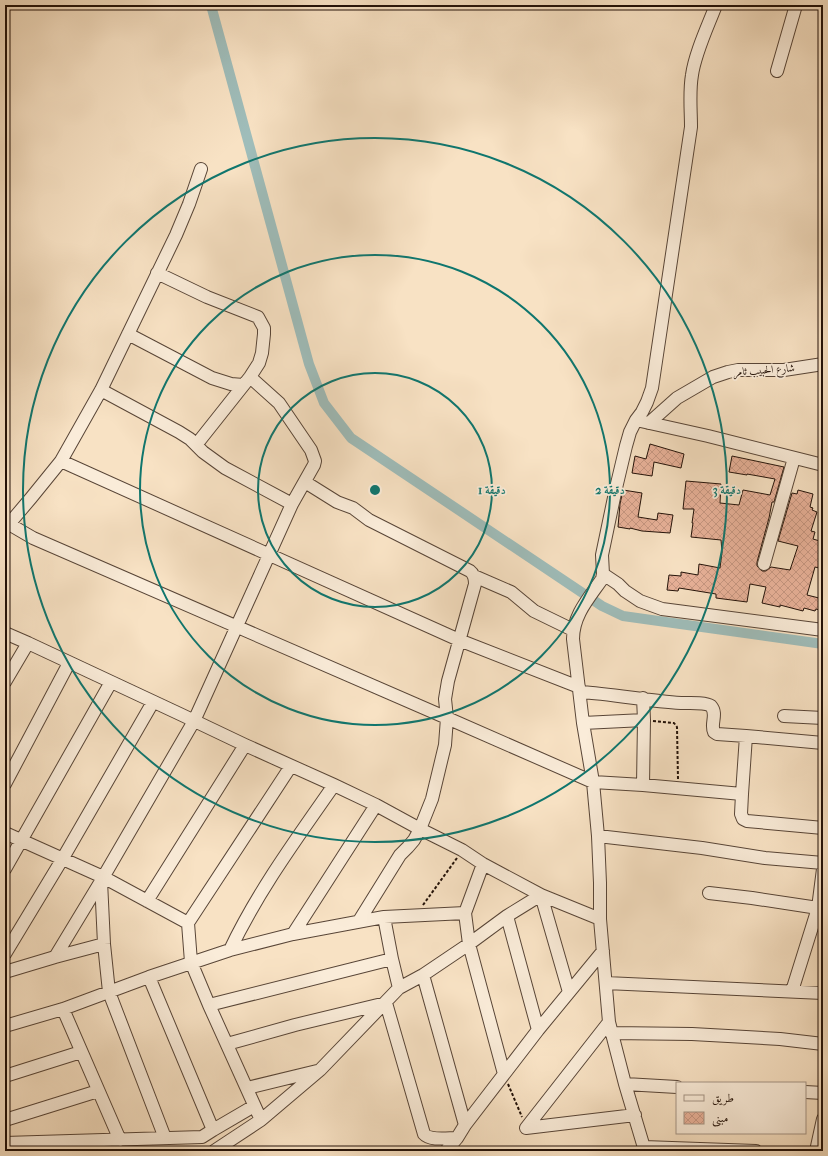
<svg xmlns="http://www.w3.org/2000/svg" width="828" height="1156" viewBox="0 0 828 1156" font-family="'IM FELL French Canon',Amiri,serif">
	<defs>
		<pattern id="building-cross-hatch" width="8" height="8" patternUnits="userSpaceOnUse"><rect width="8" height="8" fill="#e9b29a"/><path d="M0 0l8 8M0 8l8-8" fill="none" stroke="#c89883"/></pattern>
	</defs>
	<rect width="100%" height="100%" fill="#f8e2c4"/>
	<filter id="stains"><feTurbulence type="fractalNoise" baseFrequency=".005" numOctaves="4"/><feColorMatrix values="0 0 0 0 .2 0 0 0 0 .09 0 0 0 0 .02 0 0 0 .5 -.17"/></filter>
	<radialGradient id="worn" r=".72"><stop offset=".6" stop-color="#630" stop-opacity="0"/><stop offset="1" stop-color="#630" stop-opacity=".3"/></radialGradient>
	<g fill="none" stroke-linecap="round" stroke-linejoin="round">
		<path stroke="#9fbdba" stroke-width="10" d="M210,5L212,9L309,364L324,403L351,438L602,606L623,616L823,644"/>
	</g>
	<path fill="url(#building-cross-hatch)" stroke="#221108" d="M650,444L684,454L681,468L654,462L652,476L632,473L635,456L646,459Z
		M732,456L784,467L774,502H772L769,518L757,562V566L762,571H766L771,567L790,570L798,546L778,541L792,493L797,494L798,490L813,494L810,507L813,508L812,510L817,512L811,531L815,532L813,539L823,542V569L815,567L807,595L823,599V611L816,609L815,611L804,608L803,611L780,605V607L762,603L766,587L750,584L747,602L716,598V594L679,588L678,591L667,590L669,575L681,576V572L698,575L699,564L720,568L722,552L721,540L691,537L693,523H692L694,509H683L686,481L721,484L720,503L739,505L743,490L770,495L775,479L747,474V475L729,472Z
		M623,490L642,493L638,517L657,520L658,513L673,515L670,533L642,531L630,528V529L618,527L620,504Z"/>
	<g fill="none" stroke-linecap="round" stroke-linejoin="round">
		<defs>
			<path id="street" d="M777,71L796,5
				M157,273L207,297L258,317L264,328V334L262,353L259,363L250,377L196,445
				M128,334L212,378L231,384L243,385
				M101,390L179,432L190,439L203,452L225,468L292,504
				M636,420L708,436L823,465
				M649,423L677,398L713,377L728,372L738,370H784L823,364
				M61,461L101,390L176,235L189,204L201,169
				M305,482L337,502L353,508L369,520L470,571C474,574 475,578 475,584L448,681L445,699L447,718L445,745L432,799L420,829L414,840L408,847L400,855L359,921
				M764,564L794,458
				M603,574L618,584L625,591L640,601L662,609L823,630
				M474,576L511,592L534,611L573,630
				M5,633L28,643
				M5,682L28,643L182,715L245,745L334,785L376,805L420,829L462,850L483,864L541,895L600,919
				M579,687L459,640L61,461L31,498L9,524L33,538L447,718L593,782L643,785L742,794L741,814L743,819L747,821L823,828
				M580,692C614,694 647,701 681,703C688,703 706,702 711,706C718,714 710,724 714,732L717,734L746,736
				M643,698L644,720L643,785
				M784,716L823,718
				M583,723L644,720
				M5,784L69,663
				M742,794L746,736L823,743
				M5,833L103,877L188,923L291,766
				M598,836L702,848L765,858L823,863
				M5,869L111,682
				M709,893L752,898L818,908L792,991
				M541,895L569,992
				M147,901L245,745
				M818,908L823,869
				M507,916L538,1030
				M188,923L191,962L209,1005L261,1120L320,1070L399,988L423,975L469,944L465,913L483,864
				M293,934L376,805
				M230,950C258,891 297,838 334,785
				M5,954L63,858L153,702
				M55,957L101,881
				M392,959L399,988
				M5,972L55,957L104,944
				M423,975L465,1125
				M149,977L213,1130
				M606,983L823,993
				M209,1005L392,959L384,917
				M63,1009L120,1140
				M609,1022L526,1128L635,1115
				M5,1026L63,1009L149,977L230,950L293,934L384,917L465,913
				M611,1033L692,1034L780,1039L823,1044
				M227,1044L295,1025L386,1003L424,1134C430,1141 448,1138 457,1138
				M504,1074L469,944L507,916L541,895
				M5,1076L81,1052
				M625,1084L677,1087
				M247,1088L317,1071
				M805,1092L823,1093
				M5,1120L98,1091
				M165,1138L109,992L104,944L101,881L194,721L292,504L314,465L315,461L311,450L279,403L250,377
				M5,1143L202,1137L213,1130L254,1106
				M644,1147L756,1151
				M214,1151L261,1120
				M446,1151L457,1138L465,1125L538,1030L603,951
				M645,1151L625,1084L609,1022L600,919V883L598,836L593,782L583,723L573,639C573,615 589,598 602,579L603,574L602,555L616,488L626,446L630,432L636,420L642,412L647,402L652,388L691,127C691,110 689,92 692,75C695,53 708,26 716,5
				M816,1151L823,1119"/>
		</defs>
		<use href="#street" stroke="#584537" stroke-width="14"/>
		<path stroke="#221108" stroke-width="2" stroke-dasharray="3 2" stroke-linecap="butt" d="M653,721L674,723L677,727L678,779
			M423,905L457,858
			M508,1084L522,1117"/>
		<use href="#street" stroke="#faecd9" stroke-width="12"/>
	</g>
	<g fill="none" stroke="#0f766e" stroke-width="2">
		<circle cx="375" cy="490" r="117"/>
		<circle cx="375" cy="490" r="235"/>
		<circle cx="375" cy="490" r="352"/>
	</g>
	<g text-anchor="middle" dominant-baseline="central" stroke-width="3.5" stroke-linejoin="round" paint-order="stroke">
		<g font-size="11" fill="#221108" stroke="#faecd9">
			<text transform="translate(764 370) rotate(-4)">شارع الحبيب ثامر</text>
		</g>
	</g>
	<circle cx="375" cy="490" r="6" fill="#0f766e" stroke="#faecd9" stroke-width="2"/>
	<g font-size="12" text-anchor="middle" font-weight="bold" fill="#0f766e" stroke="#faecd9" stroke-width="3.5" stroke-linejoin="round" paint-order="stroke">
		<text x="492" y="494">1 دقيقة</text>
		<text x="610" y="494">2 دقيقة</text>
		<text x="727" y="494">3 دقيقة</text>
	</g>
	<rect width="828" height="1156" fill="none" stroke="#f8e2c4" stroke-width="20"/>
	<rect x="6" y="6" width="816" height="1144" fill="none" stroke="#221108" stroke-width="2"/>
	<rect x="10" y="10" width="808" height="1136" fill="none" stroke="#221108"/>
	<rect x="676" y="1082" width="130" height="52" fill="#faecd9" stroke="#a49485"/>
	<rect x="684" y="1095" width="20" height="6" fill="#faecd9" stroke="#a49485"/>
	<text x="712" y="1102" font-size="12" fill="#221108">طريق</text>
	<rect x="684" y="1112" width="20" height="12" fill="url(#building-cross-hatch)" stroke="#a49485"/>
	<text x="712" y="1122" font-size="12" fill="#221108">مبنى</text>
	<rect width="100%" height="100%" filter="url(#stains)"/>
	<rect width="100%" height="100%" fill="url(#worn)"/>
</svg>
